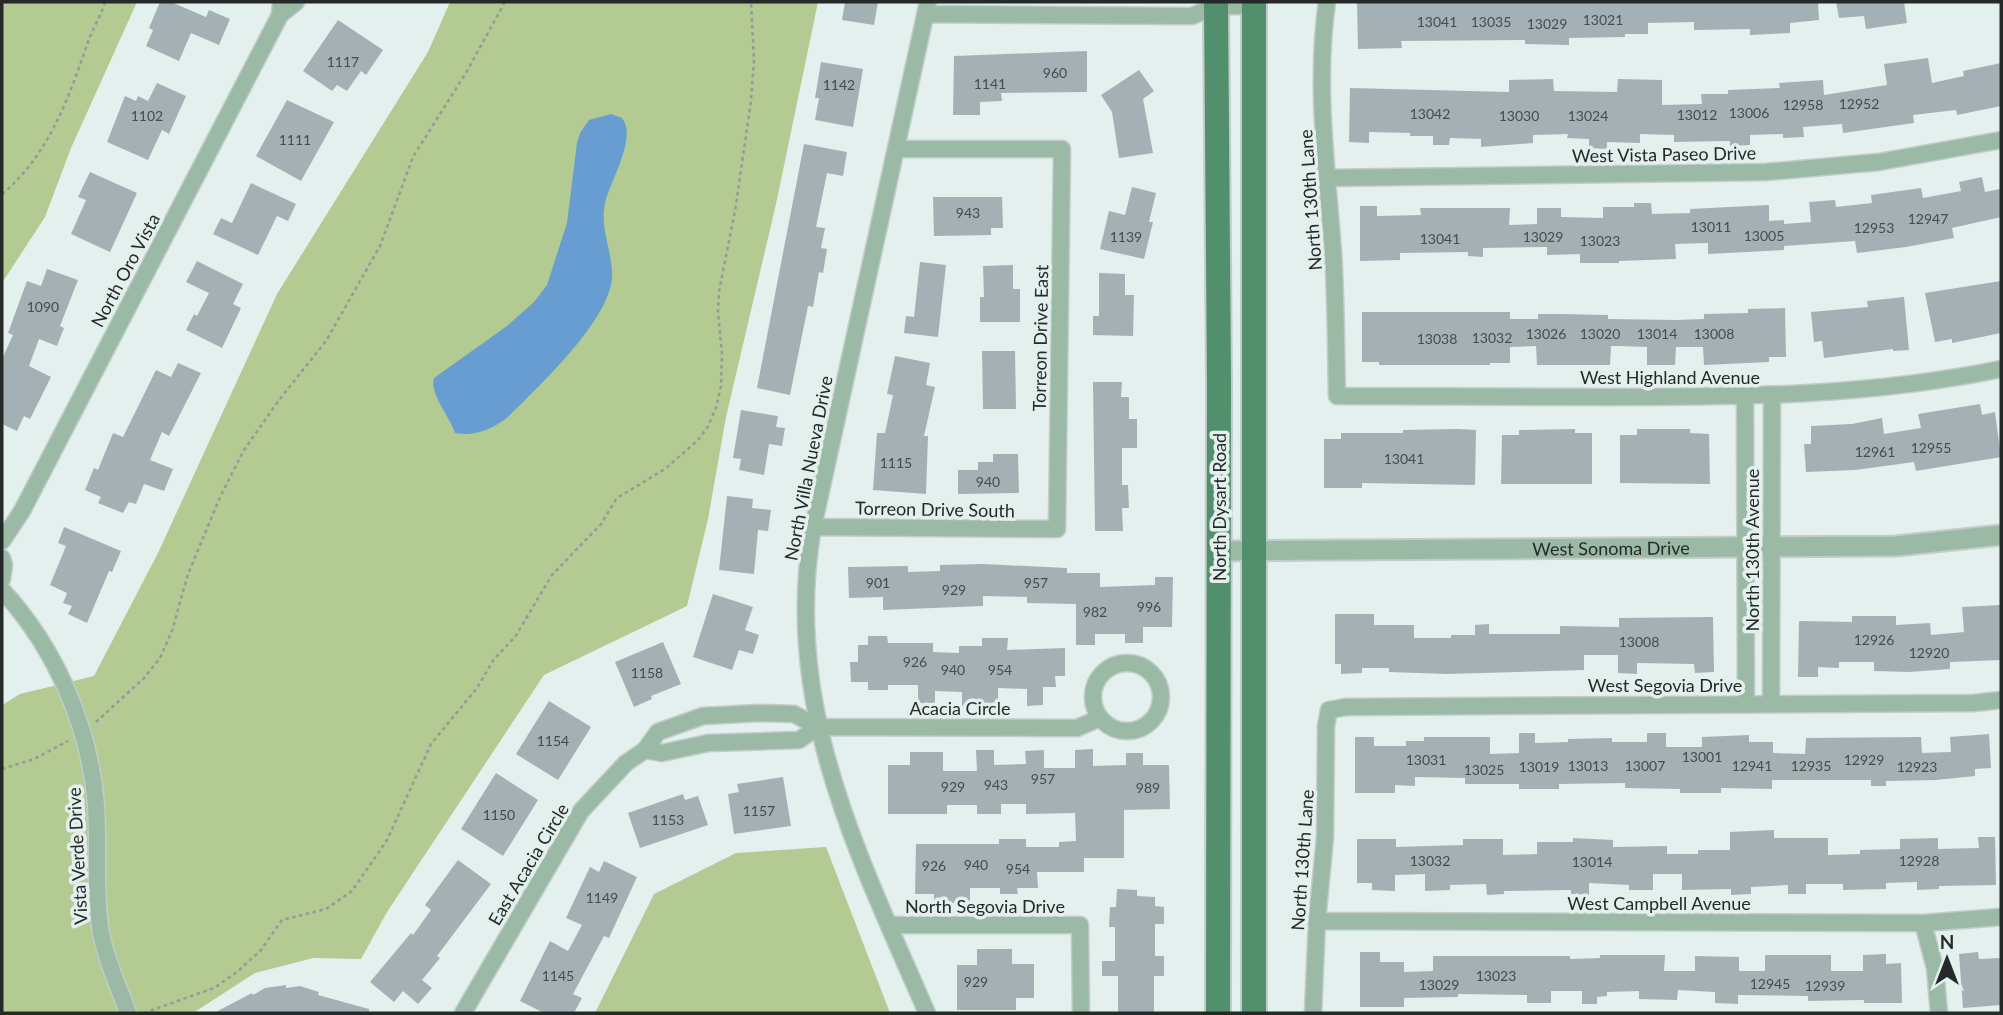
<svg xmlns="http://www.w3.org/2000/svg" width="2003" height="1015" viewBox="0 0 2003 1015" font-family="Lato,sans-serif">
	<rect width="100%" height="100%" fill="#e3f0ee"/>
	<path fill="#b3ca92" d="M2,2H137L71,148L45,217L2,283Z
		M450,2H818L776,204L726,417L708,519L687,606L544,675L387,912L361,959L313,958L255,973L193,1013H2V705L20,694L94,676L158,553L277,294L428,52Z
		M826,847L890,1013H595L654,894L736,853Z"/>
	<path fill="#689dd2" d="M611,114L622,118C637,136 612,179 606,199C598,227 613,250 612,278C609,321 539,386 508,417C493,429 474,437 455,433C450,417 429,393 434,378L507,326L534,302L547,285L567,223L577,143L580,133L589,120Z"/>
	<path fill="#a5b0b4" d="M160,2H171L206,17L209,10L230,19L219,45L191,33L179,61L146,46L153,30L149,28Z
		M845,2H878L874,25L842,20Z
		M1357,2H1818L1819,20L1790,23V33L1750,35V29L1694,30V22L1648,23V34H1625V37L1569,38V45L1525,44V40L1401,41L1402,48L1358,49Z
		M1836,2H1904L1907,23L1866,29L1864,16L1839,18Z
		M338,20L383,50L366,75L361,71L347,91L337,85L332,91L303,71Z
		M1087,51V92L1001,93L1002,101L980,102V115H953L954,56Z
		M1928,58L1932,83L1964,76L1963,71L2001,63V106L1957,115L1956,110L1913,115L1914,123L1843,133L1842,124L1803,127L1804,137L1783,138V134L1750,135V145L1730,146V141L1674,142V135L1640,134V143L1607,142V149L1589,148V139L1567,138L1568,134L1533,135V143L1481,147V139L1450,138L1449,145H1433V136H1410V133L1369,132V143L1349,142L1350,88L1509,92V80L1553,79L1554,91L1617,92L1618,79L1662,80V105L1702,104L1701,94H1728V90L1780,88L1779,83L1823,80L1824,95L1887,85L1884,64Z
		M821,62L863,69L853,127L815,120L819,98H815Z
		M1139,70L1154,91L1143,99L1153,153L1119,158L1112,112L1101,95Z
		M157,83L186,96L169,134L162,130L148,160L107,142L125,96L136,101L138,96L148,101Z
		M287,100L334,122L301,181L256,156Z
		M804,144L847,152L843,176L827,173L816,227L825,228L821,248L827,249L823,273L819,272L813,307L808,306L790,395L757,388Z
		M90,172L137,193L110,252L71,234L86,200L78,197Z
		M1982,177L1985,192L2000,189L2001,217L1952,228L1954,238L1906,247L1857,253L1855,241L1784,246V250L1708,254V243L1675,244L1676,259L1619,261V263H1580V254L1547,255V247L1483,248V257L1468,256V252L1400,253V260L1360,261V206H1377V216L1421,215L1420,208H1510L1509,225L1537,224V208H1561V217L1603,218V207H1634V203H1651L1652,214L1690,213V209L1769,205V221L1784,220V224L1811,222L1809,202L1835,200L1836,207L1872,203L1871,195L1921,188L1923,198L1961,191L1959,182Z
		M251,183L296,204L288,221L277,216L258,255L213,234L221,218L232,223Z
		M1132,187L1156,193L1149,222H1153L1144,259L1100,249L1109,211L1125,215Z
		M933,197H1002L1003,228H991V235L934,236Z
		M197,261L243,284L233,304L241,308L222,348L186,330L194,314L197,316L209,293L186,282Z
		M920,262L946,265L938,337L904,333L906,316L914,317Z
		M1013,265V289H1020V322H980V297H984L983,266Z
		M47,269L78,280L60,326L64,328L57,346L39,339L29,366L51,377L30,419L24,416L17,431L2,424V359L13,335L8,333L27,281L41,286Z
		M1099,273L1125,274V295H1134L1133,336L1093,335V316H1099Z
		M2001,281V333L1952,343V339L1935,342L1925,293Z
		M1904,297L1909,350L1893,351V349L1824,358L1822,341L1814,342L1811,312L1868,307L1867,301Z
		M1785,308L1786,357H1769V362L1704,365L1703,347H1676L1675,365H1647V347L1618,346H1611L1610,365H1537L1536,346L1510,347V363H1490V365H1379V362H1362V312H1510V319H1538V314H1560L1608,315V319L1676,320L1704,319V314L1748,313V309Z
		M982,351H1015L1016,409H983Z
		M895,356L930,363L926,385L935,387L924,436H928L926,494L873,490L877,433H885L893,395L887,394Z
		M178,363L201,373L169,436L162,432L150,460L173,469L164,491L144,484L136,504L129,502L123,513L98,503L101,497L85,490L94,468L98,470L113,433L123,437L156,370L171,377Z
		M1093,382H1122L1121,397H1129V419H1137V448H1122V485H1128L1129,508H1122L1123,531H1095Z
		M1980,404L1982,415L1995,412L2001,457L1916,471L1914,462L1855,470L1806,472L1804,444H1811V426L1852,424L1882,418L1884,434L1921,428L1918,414Z
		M741,410L778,416L776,427L785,428L782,446L769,444L764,475L739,470L741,459L733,458Z
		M1458,429L1476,430L1475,485L1362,483V488H1324V439H1341V433H1403V430Z
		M1575,429V433H1592V484H1501L1502,435H1519V430Z
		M1637,429H1690V433L1709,434L1710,484L1620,483V435H1637Z
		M993,454H1018L1019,493L958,494V470H978V462H993Z
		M727,496L753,499L752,508L771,510L768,531L758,530L754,574L719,570Z
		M64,527L121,551L112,572L109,571L87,623L68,614L72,606L63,603L67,593L50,585L66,546L58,543Z
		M983,564L1067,568V573H1100V587L1155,585V577H1173L1172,627H1143V643H1125V634H1095V645H1076V604L1027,603V597L983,596V606L883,610V597L849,598L848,567L908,566V572L940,571V565Z
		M713,594L753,607L745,630L759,635L753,654L739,650L732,670L693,657Z
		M2001,605V660L1950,662V669L1909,672L1874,671V662H1839V668L1818,667V677H1798L1799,621L1852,622V616H1896V625L1930,623L1931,635L1964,632L1962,607Z
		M1335,614H1374V625H1414V638H1451V635H1475V625L1489,624V634H1560V626L1619,627V618L1713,617L1714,672L1695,673L1694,664L1637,663V674L1618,673V655H1584V670L1447,674L1389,672V668H1362V673L1341,674V664H1335Z
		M868,636H887L888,643H933V652L959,653V646H982V638H1008L1007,650L1065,648V676H1055L1056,687H1043V705L1027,706V689L998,688V706L962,707V692L935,691V703H918V685H888V690H868V682H851L850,662H858V645H868Z
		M663,642L681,684L651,696L652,699L634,707L615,662Z
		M549,701L591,727L558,780L516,754Z
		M1519,733H1535V743L1568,742V739L1612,738V742H1647V733H1666V747H1702V737L1749,735V742H1773V753L1805,754L1806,738L1921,737L1922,753L1951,752L1950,737L1989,734L1991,768L1975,769V776L1936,780L1886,781V786H1871V780H1772V789L1721,788V793H1680V789L1625,788V783L1559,784V789H1519V784H1465V778L1415,777V786L1395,785V793H1355V737H1374V746H1406V741H1424V737H1490V754L1519,753Z
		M1093,749V766L1126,765V753H1143V765H1169L1170,809L1124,810V858H1084V872H1037L1038,888H1017L1018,894H1000V888H970V903H934V894H915L916,844H999V839H1026V847H1059V842L1076,841L1075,813L1026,814V804H1001V814H977V805H947V814H888V765H910V752H943V771H977L976,750H994V765L1026,764L1025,751L1044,750V768H1075V750Z
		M496,773L538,800L503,856L461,829Z
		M783,777L791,826L734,834L728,794L739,792L737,784Z
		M683,794L685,800L698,796L708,825L640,848L628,813Z
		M1774,830V838H1828V855L1860,854V850L1900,849V839L1938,838V849L1979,848L1978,837H1995L1996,885L1939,886V889L1917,890V882L1886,883V889L1843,890V884H1806V894H1788V885L1751,887V894L1731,895V889L1682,890V874H1653V890H1629V885L1589,883V895L1571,894V890L1504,891V894L1487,895L1486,884L1450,885V890L1425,891V874L1395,875V891L1372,890V883H1357V839H1396V847L1463,845V839H1503V855L1537,854V842H1573V838L1613,840V847L1667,846V854H1698V850H1730V832Z
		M458,860L491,884L437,956L440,958L422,980L432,988L418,1004L403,991L394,1002L370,982L411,933L413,935L431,910L425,905Z
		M604,861L637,877L609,938L604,936L573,994L582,998L574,1013H544L520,1001L550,941L568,951L582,925L566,918L590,867L599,872Z
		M1117,889L1137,890V896L1155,897V906L1164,907V924H1155V956H1164V976H1154V1013H1118V976H1102V961H1115V927H1109L1110,907H1116Z
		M977,949H1012V964H1034V998H1016V1010H957V965H977Z
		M1360,952H1380V962H1404V972L1433,971V956H1570V959L1600,958V955H1665L1664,971H1695V956L1739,957V971H1765V955H1831V971H1863V955L1886,954V964L1901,963L1902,1003H1864V1000L1808,1001V996L1738,995V1004L1715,1003V992L1678,990L1677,1000L1639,999V991L1607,992V996L1597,997V1004H1582V991H1551V1003H1527V995L1458,994V997L1404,998V1007H1360Z
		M1978,952L1979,959L2001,958V1005L1963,1008L1959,954Z
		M286,985V988L300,986L319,992L318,995L369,1009V1013H214L252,993L253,995L265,988Z"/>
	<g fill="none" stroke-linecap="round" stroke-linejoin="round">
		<defs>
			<path id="minor" d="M1327,2C1315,84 1327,169 1333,252C1336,300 1336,348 1337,396C1428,396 1518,397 1609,397C1742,397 1870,396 2001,369
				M925,14L1184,16H1192L1216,6H1254
				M280,15L296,2
				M1325,178L1766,172L1879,162L2001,140
				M1745,397L1746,704
				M813,527L1057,529L1062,149H896
				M2,541L22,511L280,15L281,2
				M2,558L4,565L2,579
				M2,590C55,647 90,727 96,805C99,848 94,890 101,933C106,961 119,987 128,1013
				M1093 697a34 34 0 1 1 68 0a34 34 0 1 1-68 0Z
				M1771,704L1772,396
				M645,750L662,753L708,743L799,740L818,727
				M1317,921L1923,923L2001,917
				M1923,923L1935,968L1939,1013
				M889,925H1080L1081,1013
				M463,1013L581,811L626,763L645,750L658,732L703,716L759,713L794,714L818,727L1077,728L1100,718
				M927,1013C859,856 781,704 813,527L928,2
				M1313,1013L1317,921L1325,837L1326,726L1329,710L1346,707L1974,703L2001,700"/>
			<g id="tertiary">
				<path id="s1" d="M1219,551L1896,546L2001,535"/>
			</g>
			<path id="primary" d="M1216,2L1219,382L1218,1013
				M1254,1013V2"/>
		</defs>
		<use href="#minor" stroke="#c1cccb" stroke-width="19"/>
		<use href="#tertiary" stroke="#c1cccb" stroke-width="23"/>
		<use href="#primary" stroke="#c1cccb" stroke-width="28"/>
		<path stroke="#929b9a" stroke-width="2.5" stroke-dasharray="3.5 3.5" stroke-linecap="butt" d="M2,194C49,155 69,97 88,42C93,28 101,16 105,2
			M96,722L144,678L160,658L172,631L188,574L221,495L244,450L279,400L326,341L380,246L413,157L467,71L505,2
			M2,769L34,759L68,741
			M144,1013L214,988L237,972L261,950L282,920L326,909L352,891L387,840L431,744L477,688L494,659L515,637L552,575L601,524L617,498L665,469L698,440L707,428L716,408L721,386L722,355L718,311L719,291L735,211L751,101L754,60L751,2"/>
		<use href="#minor" stroke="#9bbaa6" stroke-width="16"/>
		<use href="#tertiary" stroke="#9bbaa6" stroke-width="19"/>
		<use href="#primary" stroke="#528f6c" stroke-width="24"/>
	</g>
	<g text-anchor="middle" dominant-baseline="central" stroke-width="7" stroke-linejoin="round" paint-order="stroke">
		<g font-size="14" fill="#454c4c">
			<text x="1603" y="19">13021</text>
			<text x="1437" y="21">13041</text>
			<text x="1491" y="21">13035</text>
			<text x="1547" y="23">13029</text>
			<text x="343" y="61">1117</text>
			<text x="1055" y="72">960</text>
			<text x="990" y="83">1141</text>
			<text x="839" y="84">1142</text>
			<text x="1859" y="103">12952</text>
			<text x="1803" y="104">12958</text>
			<text x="1749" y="112">13006</text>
			<text x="1430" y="113">13042</text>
			<text x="1697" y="114">13012</text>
			<text x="147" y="115">1102</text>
			<text x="1519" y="115">13030</text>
			<text x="1588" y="115">13024</text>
			<text x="295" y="139">1111</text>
			<text x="968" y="212">943</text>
			<text x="1928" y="218">12947</text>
			<text x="1711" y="226">13011</text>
			<text x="1874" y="227">12953</text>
			<text x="1764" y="235">13005</text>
			<text x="1126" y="236">1139</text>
			<text x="1543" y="236">13029</text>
			<text x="1440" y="238">13041</text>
			<text x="1600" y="240">13023</text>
			<text x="43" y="306">1090</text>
			<text x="1546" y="333">13026</text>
			<text x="1600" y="333">13020</text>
			<text x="1657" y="333">13014</text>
			<text x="1714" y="333">13008</text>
			<text x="1492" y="337">13032</text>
			<text x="1437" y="338">13038</text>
			<text x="1931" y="447">12955</text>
			<text x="1875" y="451">12961</text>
			<text x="1404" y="458">13041</text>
			<text x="896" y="462">1115</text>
			<text x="988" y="481">940</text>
			<text x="878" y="582">901</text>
			<text x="1036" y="582">957</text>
			<text x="954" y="589">929</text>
			<text x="1149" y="606">996</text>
			<text x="1095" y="611">982</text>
			<text x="1874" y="639">12926</text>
			<text x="1639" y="641">13008</text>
			<text x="1929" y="652">12920</text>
			<text x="915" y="661">926</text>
			<text x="953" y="669">940</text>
			<text x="1000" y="669">954</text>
			<text x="647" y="672">1158</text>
			<text x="553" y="740">1154</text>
			<text x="1702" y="756">13001</text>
			<text x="1426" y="759">13031</text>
			<text x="1864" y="759">12929</text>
			<text x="1588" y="765">13013</text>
			<text x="1645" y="765">13007</text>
			<text x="1752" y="765">12941</text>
			<text x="1811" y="765">12935</text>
			<text x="1539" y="766">13019</text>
			<text x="1917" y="766">12923</text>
			<text x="1484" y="769">13025</text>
			<text x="1043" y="778">957</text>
			<text x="996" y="784">943</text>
			<text x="953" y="786">929</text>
			<text x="1148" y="787">989</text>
			<text x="759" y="810">1157</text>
			<text x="499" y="814">1150</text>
			<text x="668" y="819">1153</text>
			<text x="1430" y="860">13032</text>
			<text x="1919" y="860">12928</text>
			<text x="1592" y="861">13014</text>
			<text x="976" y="864">940</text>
			<text x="934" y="865">926</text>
			<text x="1018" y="868">954</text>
			<text x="602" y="897">1149</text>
			<text x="558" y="975">1145</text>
			<text x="1496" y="975">13023</text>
			<text x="976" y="981">929</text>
			<text x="1770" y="983">12945</text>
			<text x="1439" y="984">13029</text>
			<text x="1825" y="985">12939</text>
		</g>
		<g font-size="18" fill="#252a29" stroke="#e3f0ee">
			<text transform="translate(1664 154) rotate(-1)">West Vista Paseo Drive</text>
			<text transform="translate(1310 200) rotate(-94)">North 130th Lane</text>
			<text transform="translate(125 270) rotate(-62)">North Oro Vista</text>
			<text transform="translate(1040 338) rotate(-89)">Torreon Drive East</text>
			<text x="1670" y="377">West Highland Avenue</text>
			<text transform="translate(808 468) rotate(-79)">North Villa Nueva Drive</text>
			<text transform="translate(1219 507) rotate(-90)">North Dysart Road</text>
			<text transform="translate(935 509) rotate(1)">Torreon Drive South</text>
			<text stroke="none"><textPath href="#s1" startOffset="392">West Sonoma Drive</textPath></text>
			<text transform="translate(1752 550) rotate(-90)">North 130th Avenue</text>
			<text x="1665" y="685">West Segovia Drive</text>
			<text x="960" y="708">Acacia Circle</text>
			<text transform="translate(77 856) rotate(-93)">Vista Verde Drive</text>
			<text transform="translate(1302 860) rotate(-86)">North 130th Lane</text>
			<text transform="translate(528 864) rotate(-59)">East Acacia Circle</text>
			<text x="1659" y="903">West Campbell Avenue</text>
			<text x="985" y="906">North Segovia Drive</text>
		</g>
	</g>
	<rect width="2003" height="1015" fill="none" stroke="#252a29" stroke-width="7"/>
	<g transform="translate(1947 959)" stroke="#e3f0ee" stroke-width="5" paint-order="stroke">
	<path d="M0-5L12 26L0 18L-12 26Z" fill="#252a29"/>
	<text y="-10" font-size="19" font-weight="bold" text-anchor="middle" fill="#252a29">N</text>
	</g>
</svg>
